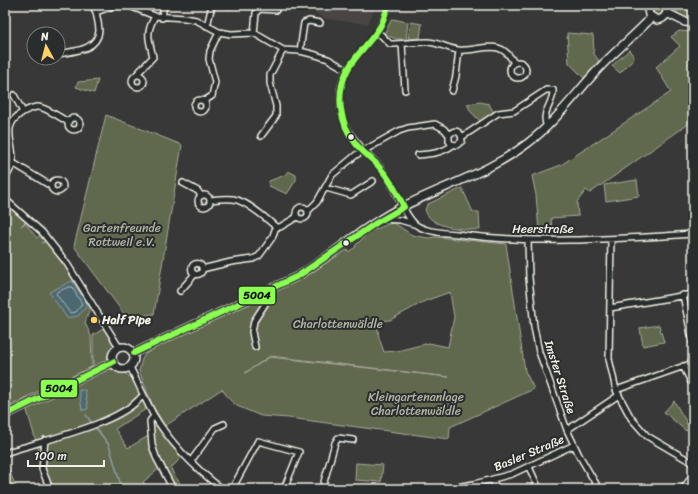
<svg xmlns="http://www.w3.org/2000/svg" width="698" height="494" viewBox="0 0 698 494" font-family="Sriracha,sans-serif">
	<rect width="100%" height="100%" fill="#383838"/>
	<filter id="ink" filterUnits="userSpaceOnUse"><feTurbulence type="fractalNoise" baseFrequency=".025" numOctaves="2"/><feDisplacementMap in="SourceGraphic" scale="8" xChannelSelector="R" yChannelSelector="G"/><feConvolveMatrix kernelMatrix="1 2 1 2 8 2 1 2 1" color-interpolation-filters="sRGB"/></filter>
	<g filter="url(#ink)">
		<path fill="#494544" d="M300,5H376L368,24L326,19Z"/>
		<path fill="#60674e" stroke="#aaac9b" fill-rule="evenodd" d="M652 10a6 6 0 1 1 12 0a6 6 0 1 1-12 0Z
			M677,5H693V19L681,16L677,13Z
			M392,19L408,22L406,39H396L384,34Z
			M411,22L422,24L420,38L408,39Z
			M679,31L693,32V120L687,125L590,193L586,190L577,202L578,216L551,218L552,231H539L536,195L532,176L561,165L671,92L656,67L680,46L671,37Z
			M567,33L593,35L594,54L599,61L584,78L569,63Z
			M629,50L635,58L620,73L612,66Z
			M98,80L94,93L76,87L78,82Z
			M480,102L489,104L494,113L482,123L471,112L467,104Z
			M106,115L182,145L154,314L127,318L74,246Z
			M288,171L296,175V180L287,194L269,186V181L285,175Z
			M637,180L639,196L606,201L604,185Z
			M462,188L473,212H479L480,230C463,229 429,229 425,209L428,204Z
			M5,201L28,220L21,226L25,223L37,238L42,233L47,239L42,243L48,240L91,305L85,323L91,336L92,367L24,398L5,409Z
			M394,223L412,235L428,238L436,237L506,244L525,371L534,389L450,427L449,439L289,418L261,416L237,406L229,399L222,389L165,426L153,406L139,371L142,359L146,353L177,336L297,281L347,250L348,252L356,247L355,246L367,234L372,231L388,224ZM450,292L454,317L448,347L429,343L397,351L384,352L379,338L377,321L390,320L425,301ZM270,356L449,377L270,357L245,373Z
			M659,325L664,342L643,346L640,328Z
			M105,328L116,348L111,354L110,363L5,411L24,400L93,369V335Z
			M110,369C133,370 140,390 146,409L115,429L128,448L150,435L160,468L143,482L149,489H51L44,469L26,407L42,398Z
			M674,401L690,428L686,431L664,412Z
			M153,422L156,423L182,457L171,468L173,473L184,489H176C162,466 153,451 153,422Z
			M356,463L383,465L381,482L355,480Z
			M9,470L17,489H5V473Z"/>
		<path fill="#4b6770" stroke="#8f9ea0" d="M72,281L88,305L78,316L67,318L49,292Z
			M79,390H85L88,409L82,410Z"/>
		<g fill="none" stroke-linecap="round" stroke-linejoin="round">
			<path stroke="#b0bab8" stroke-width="1" d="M69,287H72L82,304L76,312L70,313L56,294L57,292Z"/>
			<path stroke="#8f9ea0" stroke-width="1.5" d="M86,415L91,422
				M96,428L109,445L122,489"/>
			<defs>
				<path id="street" d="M92,5L96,12L116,5
					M127,5L155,16L185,18L196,20L219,32L231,34L254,33L283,50L300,51L316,55L328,59L347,70
					M228,5H230
					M388,5C385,15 382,24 376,33C362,52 341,69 340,94C338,131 359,144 381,168C392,181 405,218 416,225C427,232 444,233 457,234C535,245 615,239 693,234
					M162,18L164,5
					M207,26L212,5
					M376,32L381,35L390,44C402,44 414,42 427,42C438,42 448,49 459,50C481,52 500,36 514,63
					M254,33L256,13L259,9L276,10
					M402,44L405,90
					M300,51L304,23L309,21L320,23
					M58,54C73,51 97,51 99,31C99,25 97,18 96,12
					M510 70a8 8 0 1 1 16 0a8 8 0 1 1-16 0Z
					M132 81a6 6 0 1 1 12 0a6 6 0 1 1-12 0Z
					M136,75L153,57C149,39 145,34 155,16
					M452,91L456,76L459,50
					M14,95L23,112
					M194 106a6 6 0 1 1 12 0a6 6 0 1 1-12 0Z
					M204,101L212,96L215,82L209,59L210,51L219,32
					M68 124a6 6 0 1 1 12 0a6 6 0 1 1-12 0Z
					M5,118L11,122
					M261,136L276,116V106L270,83V75L283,50
					M462,137L498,113L514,111L546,90H553C554,103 540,113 547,126
					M418,155C431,154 442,153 453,145
					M13,163L51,186
					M5,179C7,174 13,167 13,162C14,142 0,126 23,112C27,110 33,107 38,107C45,107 61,118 68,122
					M51 186a6 6 0 1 1 12 0a6 6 0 1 1-12 0Z
					M183,183L198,191L201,196
					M326,188L351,195L373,181
					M198 201a6 6 0 1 1 12 0a6 6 0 1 1-12 0Z
					M5,199L42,232L66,262L119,347
					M210,200C218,199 226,198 233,199C247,201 266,218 276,227
					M296 213a6 6 0 1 1 12 0a6 6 0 1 1-12 0Z
					M308,211L317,202L332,175L356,155L399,131L408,128L435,124L444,129L449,135V141L451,144L457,145L462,141L461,135C458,130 453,130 449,135
					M381,219L400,220L414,224
					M611,239L609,359L616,390L631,418L647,436L693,463
					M528,240L529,278L534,327L539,352L567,430L579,455L599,489
					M191.5 269a5.5 5.5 0 1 1 11 0a5.5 5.5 0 1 1-11 0Z
					M202,269L231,262L253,259L259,256L272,238L276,227H280L297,217
					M180,291L195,274
					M683,295L693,344
					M610,308L693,294
					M255,347L252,332L254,321L265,304L267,292
					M683,366L693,386
					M130,367C138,383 145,399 153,414C170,443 195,468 222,489
					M616,390L693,363
					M154,416L150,421L152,445L156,457L173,489
					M567,430L619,395
					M45,440L42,469L50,489
					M5,453C42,440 120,425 143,395
					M191,461L215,428L224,424
					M529,467L539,489
					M493,480L496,489
					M232,489L258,441L299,452L284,489
					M322,489L335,443L338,438L353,440
					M444,489L474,484L512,474L574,445
					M683,489L693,475"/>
				<path id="secondary" d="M649,5L648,9L649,15L657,20C665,19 669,13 666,5
					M667,13L685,22L693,23
					M112 358a11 11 0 1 1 22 0a11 11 0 1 1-22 0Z
					M134,353L298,276C332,255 361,229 396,210C440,187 489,173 528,143C557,121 578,90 603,64C619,48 636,34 651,18
					M5,415L113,362"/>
			</defs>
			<use href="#street" stroke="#f4f1e8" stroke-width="8"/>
			<use href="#secondary" stroke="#f4f1e8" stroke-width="10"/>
			<use href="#street" stroke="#2a2d2e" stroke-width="5"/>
			<use href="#secondary" stroke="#2a2d2e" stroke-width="7"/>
			<defs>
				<path id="bus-1" d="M134,353L298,276L376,223L404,207C397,193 390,179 380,168C373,159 363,153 356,144C339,123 335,93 348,69C357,53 372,41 381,25C384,19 386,12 388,5
					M5,415L113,362"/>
			</defs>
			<use href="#bus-1" stroke="#2a2d2e" stroke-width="9"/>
			<use href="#bus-1" stroke="#8aff51" stroke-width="6"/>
		</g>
	</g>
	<g fill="#f4f1e8" stroke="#2a2d2e" stroke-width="1.5">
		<circle cx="351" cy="137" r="3.5"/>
		<circle cx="346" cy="243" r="3.5"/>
	</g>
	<circle fill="#ffd166" stroke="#2a2d2e" stroke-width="1.5" cx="94" cy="320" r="4"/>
	<g text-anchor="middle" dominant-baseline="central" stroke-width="4" stroke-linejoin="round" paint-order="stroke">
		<g font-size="12" fill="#b1b3a3" stroke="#2a2d2e">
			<text x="122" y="228">Gartenfreunde<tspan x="122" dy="14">Rottweil e.V.</tspan></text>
			<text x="338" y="324">Charlottenwäldle</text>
			<text x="416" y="397">Kleingartenanlage<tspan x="416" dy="14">Charlottenwäldle</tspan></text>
		</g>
		<g font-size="12" fill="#f4f1e8" stroke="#2a2d2e">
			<text x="543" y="229">Heerstraße</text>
			<text transform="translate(560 377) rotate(72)">Imster Straße</text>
			<text transform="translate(529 453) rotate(-23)">Basler Straße</text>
		</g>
		<g font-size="12" font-weight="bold" fill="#f4f1e8" stroke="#2a2d2e" text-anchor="start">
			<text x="102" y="320">Half Pipe</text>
		</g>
	</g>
	<g stroke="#2a2d2e" stroke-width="1.5">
		<rect x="238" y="286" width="38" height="19" rx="4" fill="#8aff51"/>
		<rect x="40" y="379" width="38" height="19" rx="4" fill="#8aff51"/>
	</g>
	<g font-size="11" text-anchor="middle" font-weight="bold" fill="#111">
		<text x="257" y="299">5004</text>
		<text x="59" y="392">5004</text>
	</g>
	<rect width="698" height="494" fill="none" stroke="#2a2d2e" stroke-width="20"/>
	<rect x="10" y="10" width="678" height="474" fill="none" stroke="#f4f1e8" stroke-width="1.5" filter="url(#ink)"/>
	<g transform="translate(46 46) rotate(353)"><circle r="19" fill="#2a2d2e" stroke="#7b7b78"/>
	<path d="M0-3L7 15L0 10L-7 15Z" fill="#ffd166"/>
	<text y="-6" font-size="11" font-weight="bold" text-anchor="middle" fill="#f4f1e8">N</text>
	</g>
	<path d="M28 460v6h76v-6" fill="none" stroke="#f4f1e8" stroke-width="2"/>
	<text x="34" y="460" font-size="12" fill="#f4f1e8" stroke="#2a2d2e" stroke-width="3" paint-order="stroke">100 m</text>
</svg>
